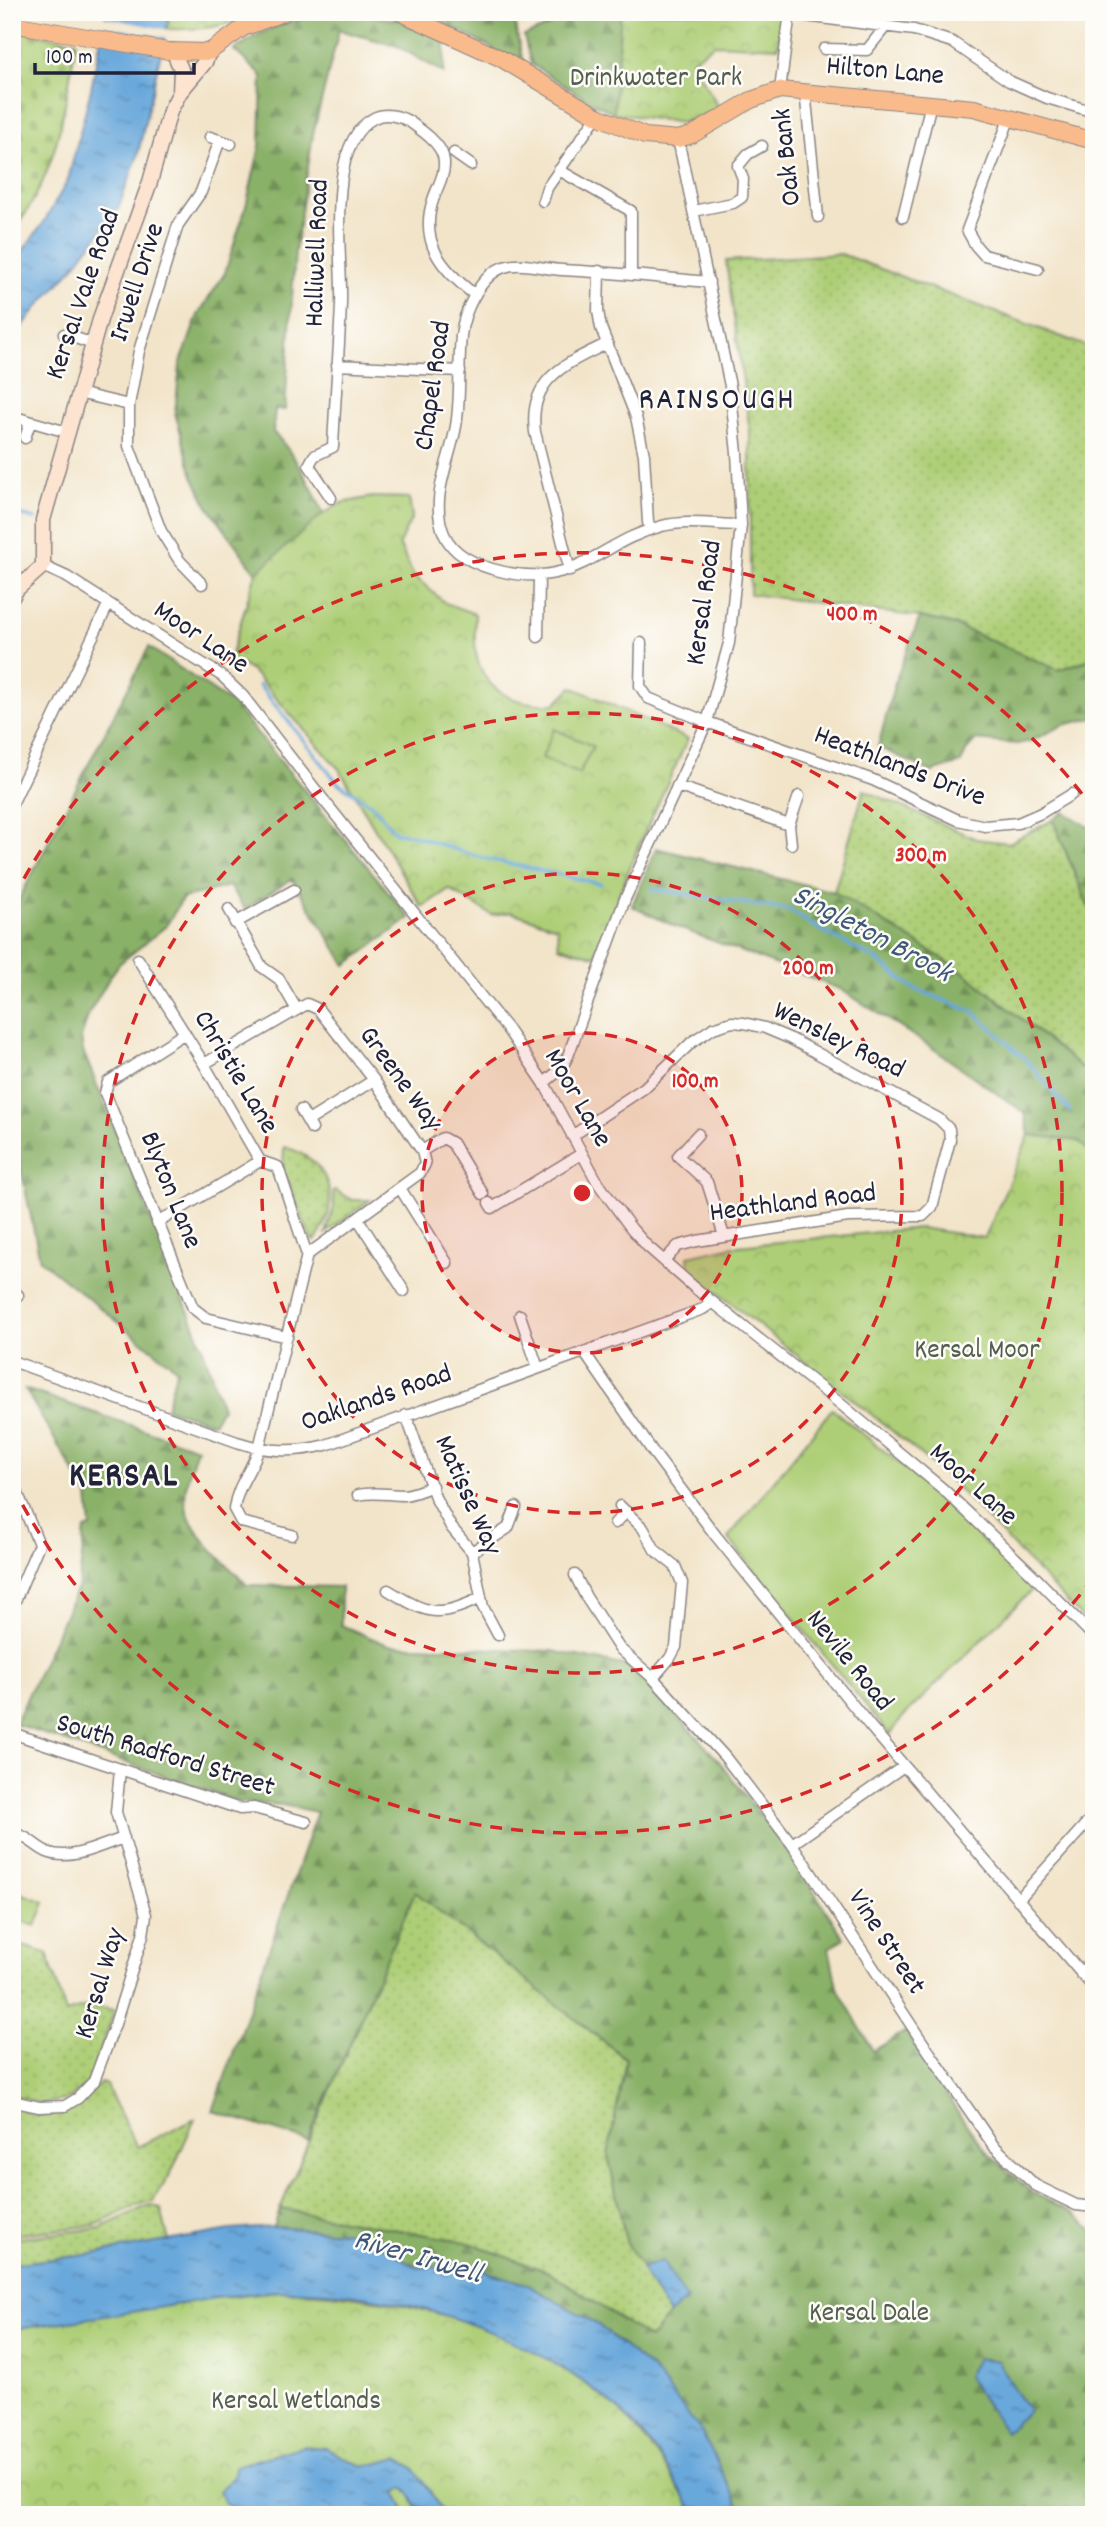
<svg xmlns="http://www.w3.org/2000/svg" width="1106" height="2527" viewBox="0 0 1106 2527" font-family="Dekko,sans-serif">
	<defs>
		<pattern id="grass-dots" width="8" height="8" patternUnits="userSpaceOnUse" patternTransform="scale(1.75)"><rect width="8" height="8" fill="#adce76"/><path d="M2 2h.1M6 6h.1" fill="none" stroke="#95b167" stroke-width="1.8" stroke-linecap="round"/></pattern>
		<pattern id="forest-firs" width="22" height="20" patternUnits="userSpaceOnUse" patternTransform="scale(1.75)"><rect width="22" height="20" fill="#8ab167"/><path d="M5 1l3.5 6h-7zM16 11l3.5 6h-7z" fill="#709056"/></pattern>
		<pattern id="cemetery-stones" width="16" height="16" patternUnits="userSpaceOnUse" patternTransform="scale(1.75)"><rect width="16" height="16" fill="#adce76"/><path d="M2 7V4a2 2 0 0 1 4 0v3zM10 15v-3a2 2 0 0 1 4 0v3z" fill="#95b167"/></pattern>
		<pattern id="park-crowns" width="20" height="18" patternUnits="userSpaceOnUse" patternTransform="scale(1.75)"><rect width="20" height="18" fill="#adce76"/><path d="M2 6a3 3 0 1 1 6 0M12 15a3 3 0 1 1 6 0" fill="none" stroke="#95b167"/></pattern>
		<pattern id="water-ripples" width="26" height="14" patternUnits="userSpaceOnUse" patternTransform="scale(1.75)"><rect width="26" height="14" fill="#69a8db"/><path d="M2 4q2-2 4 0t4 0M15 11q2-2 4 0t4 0" fill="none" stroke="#5688b3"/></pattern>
	</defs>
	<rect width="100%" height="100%" fill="#fdfcf7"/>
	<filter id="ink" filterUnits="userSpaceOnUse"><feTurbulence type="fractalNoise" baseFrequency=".0143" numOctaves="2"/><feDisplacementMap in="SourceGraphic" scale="14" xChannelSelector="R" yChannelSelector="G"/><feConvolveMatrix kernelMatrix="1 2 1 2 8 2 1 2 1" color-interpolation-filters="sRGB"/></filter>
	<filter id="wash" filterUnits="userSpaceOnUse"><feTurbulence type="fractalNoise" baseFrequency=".00686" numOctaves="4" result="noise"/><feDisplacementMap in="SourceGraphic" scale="28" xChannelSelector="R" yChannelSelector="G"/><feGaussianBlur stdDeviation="1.57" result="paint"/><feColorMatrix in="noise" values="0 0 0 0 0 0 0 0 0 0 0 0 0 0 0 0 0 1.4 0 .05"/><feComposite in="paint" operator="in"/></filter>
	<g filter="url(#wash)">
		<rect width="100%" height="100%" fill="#f2e4c9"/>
		<path fill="url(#grass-dots)" stroke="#687858" stroke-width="2" d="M841,254L1094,349V658L1058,670L955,625L920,617L750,594V432L726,261Z
			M864,790L976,839L1009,843L1053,820L1088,906L1094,912V1106L1087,1072L961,970L834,892Z
			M284,1147C331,1159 343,1204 315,1241L311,1239L283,1169Z
			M335,1190L352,1200H370L326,1233L334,1207L333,1191Z
			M415,1891L626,2059L608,2155L626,2241L669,2315L650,2339L551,2273L466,2242L280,2209Z
			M12,1943L47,1953L66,2013L89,2006L115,2010L88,2083L70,2099L40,2104L12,2095Z
			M101,2083L106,2085L137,2147L195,2119L171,2173L153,2201C134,2203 114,2218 95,2225L12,2235V2106L40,2116L74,2108Z
			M153,2205L161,2209L169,2241L93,2254L12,2264V2239L100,2228L147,2206Z"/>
		<path fill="url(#forest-firs)" stroke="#566a51" stroke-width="2" d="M425,12H515V24L522,58L517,62Z
			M565,12H621L614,113L593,103L531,64L524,36L549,26Z
			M343,13L401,20L445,38L444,73L397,46L339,30L313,134L295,251L285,410L275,409L273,432C292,450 314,489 323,514C354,497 375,497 409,498L392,540L429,688L653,815L616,898L595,956L559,946L557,927L511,912L492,915L449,889L422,907L340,770L312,739L292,682L230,658L256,573L207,505L193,476L175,413L180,365L198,315L225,273L246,206L260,146L262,76L234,50C269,24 300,17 343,13Z
			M920,617L955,625L1058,670L1094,658V718L1063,725L1031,741L1017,744L976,740L966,751L961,763L932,772L878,747L895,682Z
			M149,647L234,705L410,918L346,965L292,879L245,909L229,886L183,898L166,926L119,964L110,977L89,1013L81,1038L83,1051L202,1345L222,1408L213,1423L166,1408L177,1369L40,1260L12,1126V928L16,905Z
			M1064,812L1094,830V912L1088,906L1053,820Z
			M656,848L834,892L961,970L1087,1072L1094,1106V1156L1078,1141L1029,1135L1025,1113L928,1045L840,989L674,926L632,906Z
			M25,1389L197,1448C192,1466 182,1488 186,1507C191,1534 228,1565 247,1585L341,1587V1625L388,1645L552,1651L632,1667L719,1761L786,1849L844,1938L829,1948L837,1987L873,2051L906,2031L960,2116L987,2152L1031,2192L1075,2214L1094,2231V2515H744L654,2371L597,2324L526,2284L459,2263L418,2268L371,2240L330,2231L274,2227L280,2209L466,2242L551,2273L650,2339L669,2315L626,2241L608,2155L626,2059L415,1892L308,2141L213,2111L317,1812L282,1805L239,1802L15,1724L79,1584L85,1529L91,1527L88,1496Z"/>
		<path fill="url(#cemetery-stones)" stroke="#687858" stroke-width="2" d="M12,30L76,41C64,110 58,175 12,232Z"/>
		<path fill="url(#park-crowns)" stroke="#687858" stroke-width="2" d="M170,12H261C229,27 202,30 167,29Z
			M621,12H783L778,47L714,44L691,61L720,109L682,123L614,113Z
			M372,497L409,498L412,517L399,544L413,575L445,603L475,614C475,626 474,640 476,652C483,694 518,706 555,704L572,687L688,739L638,847L595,956L559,946L557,927L511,912L492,915L449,889L422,907L340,770L253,672L230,658L256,573L323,514L342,503Z
			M1029,1135L1078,1141L1094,1156V1630L944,1474L886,1426L689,1270L688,1256L728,1247L920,1228L985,1238Z
			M279,2291C390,2294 507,2321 595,2391C605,2399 616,2406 624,2415C652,2444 675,2480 695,2515H12V2330L202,2299Z"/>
		<path fill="#adce76" stroke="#687858" stroke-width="2" d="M554,729L593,746L579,774L542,758Z
			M832,1409L914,1475L1033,1589L903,1717L890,1735L728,1538Z
			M12,1890L45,1902L36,1926L12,1918Z"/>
		<path fill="url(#water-ripples)" stroke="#46658b" stroke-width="2" d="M106,12H170L137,158L118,209L72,269L37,308L12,340V265L44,222L68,180L91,89Z
			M274,2227L353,2233L371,2240L418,2268L459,2263L526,2284L597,2324L654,2371L701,2431L744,2515H695C675,2480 652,2439 621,2412C537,2335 393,2286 279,2291C246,2292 212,2298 180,2304C124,2314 68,2321 12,2330V2264L93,2254L230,2230Z
			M662,2261L687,2299L669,2315L641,2268Z
			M977,2358L998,2361L1012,2387L1029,2411L1005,2432L967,2376Z
			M303,2446L326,2448L363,2467L398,2458L414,2468L445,2515H420L411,2495L403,2488L396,2493L408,2515H240L224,2502L218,2491L234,2477L235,2466Z"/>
		<path fill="#f2e4c9" d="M101,17L170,30L169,38L100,25Z"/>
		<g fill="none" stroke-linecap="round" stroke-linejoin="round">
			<path stroke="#69a8db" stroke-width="3.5" d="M12,513L35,519
				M259,685L338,783L372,805L396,833L409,834L478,857L601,884
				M652,889L789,910L817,928L877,960L913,988L974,1012L1024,1058L1070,1111"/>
		</g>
	</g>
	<g filter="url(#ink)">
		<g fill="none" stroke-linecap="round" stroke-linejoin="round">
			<defs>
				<path id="street" d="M790,14L914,30L952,42L1009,81L1047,98L1094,112
					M824,49L867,50L886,26
					M780,90L790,12
					M805,91L818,217
					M1010,117L967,230L976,246L984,255L1038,269
					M210,137L231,144
					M454,153L471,165
					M559,170L631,211V275
					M543,201L547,188L597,116
					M693,211L733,203L742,197L743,179L738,166L748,154L762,146
					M903,217L931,103
					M599,271L598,311L601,328L636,417L644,455L648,522L650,530
					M709,282C660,278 611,272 562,270C544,269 521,261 504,267C480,275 463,313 461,336C458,366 461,396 456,426C450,461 429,499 444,534C454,557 481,567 504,572C578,588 599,542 662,526C686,520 716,525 741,525
					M64,334L93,344
					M337,365L460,371
					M78,393L129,405
					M15,417L67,432
					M25,438L30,423
					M331,498L309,465L314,456L333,447C335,400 339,352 341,304C343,259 324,143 374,118C385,112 400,116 410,122C421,130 439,142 443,156C447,171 439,183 434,197C418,241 441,269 475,295
					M43,566L67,577L222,676L243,696L322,798L508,1030L544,1083L598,1183L631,1228L647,1246L695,1288L837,1401L943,1489L1032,1574L1094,1637
					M570,571L535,432C528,379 565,364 606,344
					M202,584L179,560L161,531L129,446V405L139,351L178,225L201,192L220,140
					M538,637L539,577
					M641,643L640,686L648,698L707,722L873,780L958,820L985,826L1018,823L1041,813L1072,794
					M677,786L789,825L799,796
					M12,804L108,605
					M789,825L791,844
					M229,909L262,967L279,979L297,1010
					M235,923L294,890
					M138,959L204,1064L260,1161L278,1167L307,1255L259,1448C252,1470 237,1485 234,1509L241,1522L292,1535
					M185,1033L108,1082L105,1093L193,1308L206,1318L287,1337
					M204,1064L307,1004L318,1009L374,1080L422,1151L425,1164L420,1173L307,1255
					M544,1083L561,1069L568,1056L625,899L707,722L729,643L741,525L737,453L730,386L678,139
					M301,1110L312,1129
					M308,1121L374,1080
					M698,1134L678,1156L707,1182L724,1236
					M572,1136L644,1088L692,1042L713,1028L732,1022L744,1023L765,1028L791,1039L939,1119L949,1129L950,1140L932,1207L923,1216L848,1217L697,1241L678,1246L664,1261
					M422,1151L443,1138L452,1143L483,1194
					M400,1188L447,1263
					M489,1203L492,1208L581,1154
					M358,1219L404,1291
					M157,1223L260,1161
					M12,1293L18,1295
					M520,1315L538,1368
					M584,1352L653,1452L716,1536L870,1726L1094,1988
					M12,1361L237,1442C268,1452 294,1453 326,1445L703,1309L713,1302
					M406,1415L435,1497L451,1527L472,1552L483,1607L498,1635
					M12,1480L39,1544L12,1608
					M358,1495C374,1491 388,1495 404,1495C413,1494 423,1490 432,1486
					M620,1506L643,1528L655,1550L675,1566L682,1583L676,1647L670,1658L653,1678
					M615,1523L627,1512
					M472,1552L508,1528L516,1507
					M575,1575L586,1597L619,1648L653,1678L725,1757L792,1844L919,2037L993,2145L1035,2185L1076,2205L1094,2207
					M388,1590C429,1615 437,1618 481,1598
					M12,1733L240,1809L254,1808L306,1822
					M12,1833C27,1835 34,1846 47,1852C71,1862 101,1845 124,1838
					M792,1844L904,1766
					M1018,1900L1094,1815
					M1081,1974L1094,1957
					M12,2101L39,2107L65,2106L78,2098L94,2081L115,2024L143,1935L146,1915L116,1812L120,1770"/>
				<path id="secondary" d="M173,51L181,69L180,92
					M12,597L17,589L43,566V520L101,316L150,182L170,111L180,92L205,62L209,52"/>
				<path id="primary" d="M399,12L500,58L597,116L645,136L678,139L692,135L751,100L780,90L974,108L1094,141
					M12,24L168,51L209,52L243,28L285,12"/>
			</defs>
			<use href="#street" stroke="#8a8382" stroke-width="13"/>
			<use href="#secondary" stroke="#8a8382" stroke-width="17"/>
			<use href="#primary" stroke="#8a8382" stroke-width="18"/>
			<use href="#street" stroke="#fff" stroke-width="10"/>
			<use href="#secondary" stroke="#fde4d1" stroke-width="14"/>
			<use href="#primary" stroke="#fabb8c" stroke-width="16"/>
		</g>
	</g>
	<circle cx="582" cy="1193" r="160" fill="#d62828" fill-opacity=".12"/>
	<g fill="none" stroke="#d62828" stroke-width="3.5" stroke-dasharray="12 9">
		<circle cx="582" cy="1193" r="160"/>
		<circle cx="582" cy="1193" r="320"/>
		<circle cx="582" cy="1193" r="480"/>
		<path d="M1093 1578A640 640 0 0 1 14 1489M14 897A640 640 0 0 1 1093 808"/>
	</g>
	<g text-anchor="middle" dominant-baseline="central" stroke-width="5" stroke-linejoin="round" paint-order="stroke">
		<g font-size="28" fill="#22223b" stroke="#fdfcf7">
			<text transform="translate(885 73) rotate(5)">Hilton Lane</text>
			<text transform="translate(789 157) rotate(-96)">Oak Bank</text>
			<text transform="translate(319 253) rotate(-88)">Halliwell Road</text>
			<text transform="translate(139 283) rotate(-72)">Irwell Drive</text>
			<text transform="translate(85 295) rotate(-71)">Kersal Vale Road</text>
			<text transform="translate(435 386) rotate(-82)">Chapel Road</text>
			<text transform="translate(706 603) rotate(-82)">Kersal Road</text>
			<text transform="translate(200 639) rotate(34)">Moor Lane</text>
			<text transform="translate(899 768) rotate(21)">Heathlands Drive</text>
			<text transform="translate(838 1042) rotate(26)">Wensley Road</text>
			<text transform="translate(234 1073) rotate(59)">Christie Lane</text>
			<text transform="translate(399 1080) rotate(54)">Greene Way</text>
			<text transform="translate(576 1099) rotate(60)">Moor Lane</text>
			<text transform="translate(169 1191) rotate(68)">Blyton Lane</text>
			<text transform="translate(793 1205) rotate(-7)">Heathland Road</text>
			<text transform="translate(377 1400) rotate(-19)">Oaklands Road</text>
			<text transform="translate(972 1486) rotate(42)">Moor Lane</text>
			<text transform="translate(466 1496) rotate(66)">Matisse Way</text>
			<text transform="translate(848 1662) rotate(51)">Nevile Road</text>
			<text transform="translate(165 1757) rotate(17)">South Radford Street</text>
			<text transform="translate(885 1943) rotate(57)">Vine Street</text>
			<text transform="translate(102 1984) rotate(-73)">Kersal Way</text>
		</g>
		<g font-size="28" fill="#535e50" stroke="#fdfcf7">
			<text x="656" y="80">Drinkwater Park</text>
			<text x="977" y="1352">Kersal Moor</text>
			<text x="869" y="2315">Kersal Dale</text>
			<text x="296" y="2403">Kersal Wetlands</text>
		</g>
		<g font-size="30" font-style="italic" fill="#3e587b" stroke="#fdfcf7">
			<text transform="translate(871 936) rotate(28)">Singleton Brook</text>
			<text transform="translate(417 2259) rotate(16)">River Irwell</text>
		</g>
		<g font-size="32" letter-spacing="2" fill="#22223b" stroke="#fdfcf7">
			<text x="717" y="402">RAINSOUGH</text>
		</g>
		<g font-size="35" font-weight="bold" letter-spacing="2" fill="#22223b" stroke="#fdfcf7">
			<text x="124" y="1478">KERSAL</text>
		</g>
	</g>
	<circle cx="582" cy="1193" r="10" fill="#d62828" stroke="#fdfcf7" stroke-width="3.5"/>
	<g font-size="21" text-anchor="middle" font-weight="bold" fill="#d62828" stroke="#fdfcf7" stroke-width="5" stroke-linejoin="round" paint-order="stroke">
		<text x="852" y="620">400 m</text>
		<text x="921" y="861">300 m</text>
		<text x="808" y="974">200 m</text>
		<text x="695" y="1087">100 m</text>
	</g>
	<rect width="1106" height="2527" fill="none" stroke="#fdfcf7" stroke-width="42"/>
	<path d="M35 63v10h159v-10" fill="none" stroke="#22223b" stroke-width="3.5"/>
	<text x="46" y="63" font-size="21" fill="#22223b" stroke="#fdfcf7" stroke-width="5" paint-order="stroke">100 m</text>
</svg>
